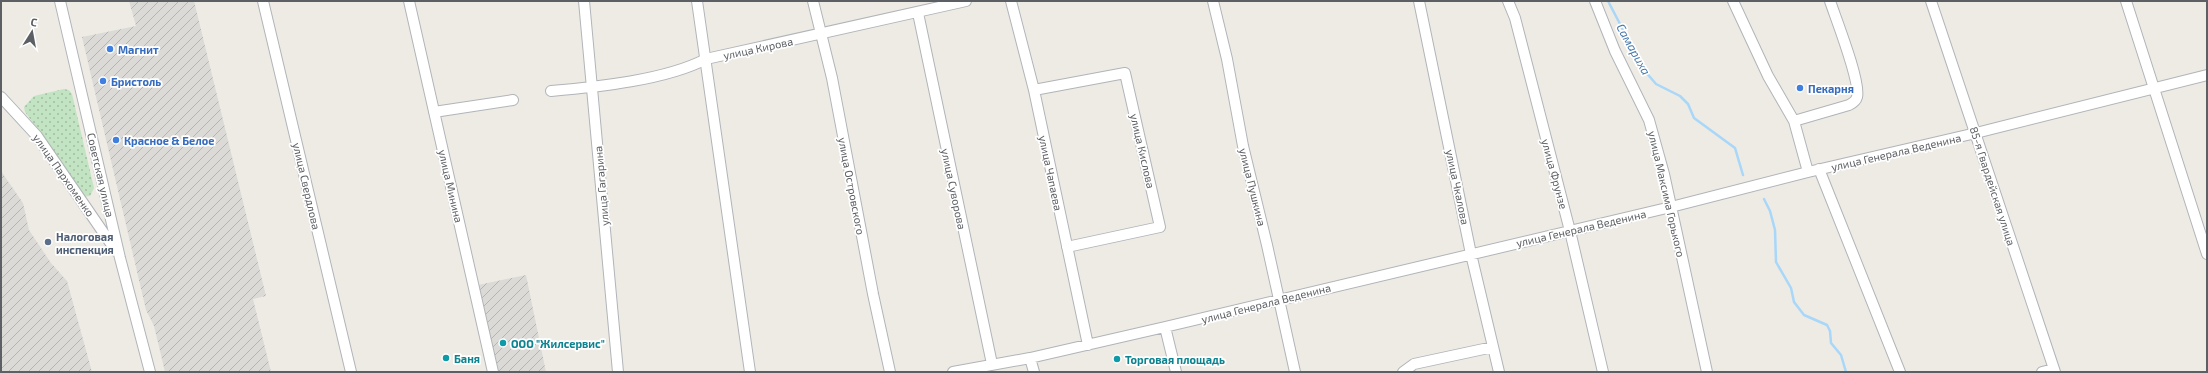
<svg xmlns="http://www.w3.org/2000/svg" width="2208" height="373" viewBox="0 0 2208 373" font-family="'Exo 2',sans-serif">
	<defs>
		<pattern id="industrial-furrows" width="10" height="10" patternUnits="userSpaceOnUse"><rect width="10" height="10" fill="#dcdad6"/><path d="M-1 1l2-2M0 10L10 0M9 11l2-2" fill="none" stroke="#b6b4b1"/></pattern>
		<pattern id="grass-dots" width="8" height="8" patternUnits="userSpaceOnUse"><rect width="8" height="8" fill="#c2e4c2"/><path d="M2 2h.1M6 6h.1" fill="none" stroke="#a1bca1" stroke-width="1.8" stroke-linecap="round"/></pattern>
	</defs>
	<rect width="100%" height="100%" fill="#edebe4"/>
	<path fill="url(#industrial-furrows)" d="M129,1H194L266,296L253,299L271,372H165L154,326L146,310L82,37L136,26Z
		M1,171L23,203L29,230L51,263L67,281L92,372H1Z
		M526,275L546,372H496L478,285Z"/>
	<path fill="url(#grass-dots)" d="M64,89L69,90L72,94L94,188L90,196L82,197L56,154L25,112L24,107L34,96Z"/>
	<g fill="none" stroke-linecap="round" stroke-linejoin="round">
		<path stroke="#a8d7fa" stroke-width="2.5" d="M1608,1L1644,70L1656,84L1680,96L1688,104L1694,118L1735,148L1743,175
			M1764,199L1770,211L1775,230L1776,262L1791,288L1794,302L1804,315L1827,325L1830,331L1831,343L1841,355L1846,372"/>
		<defs>
			<path id="minor" d="M60,1L120,258L150,372
				M263,1L351,372
				M409,1L493,372
				M584,1L618,372
				M697,1L750,372
				M813,1L832,78L873,294L890,372
				M1011,1L1034,90L1088,345
				M1213,1L1227,59L1243,146L1267,245L1295,372
				M1419,1L1471,254L1499,372
				M1508,1L1515,18L1570,231L1603,372
				M1595,1L1615,51L1649,120L1664,174L1707,372
				M1733,1L1768,76L1794,121L1808,172
				M1931,1L2055,372
				M2126,1L2207,254
				M918,13L992,364
				M1034,90L1125,73L1160,227L1067,247
				M551,91C597,87 666,80 706,59L966,1
				M1,97L37,136L116,251
				M434,112L513,100
				M1794,121L1849,105C1853,103 1856,101 1857,97C1861,82 1836,19 1830,1
				M1819,169L1900,372
				M1165,327L1176,372
				M1030,358L1034,372
				M953,372L1030,358L1165,327L1671,207L1808,172L1976,133L2207,75
				M1403,372L1414,364L1493,347
				M2042,372L2054,369"/>
		</defs>
		<use href="#minor" stroke="#b1b4b8" stroke-width="12"/>
		<use href="#minor" stroke="#fff" stroke-width="10"/>
	</g>
	<g fill="#3f7fe0" stroke="#fff" stroke-width="1.5">
		<circle cx="110" cy="49" r="4"/>
		<circle cx="103" cy="81" r="4"/>
		<circle cx="1800" cy="88" r="4"/>
		<circle cx="116" cy="140" r="4"/>
	</g>
	<circle fill="#5c6f8a" stroke="#fff" stroke-width="1.5" cx="48" cy="242" r="4"/>
	<g fill="#0f9aa8" stroke="#fff" stroke-width="1.5">
		<circle cx="503" cy="343" r="4"/>
		<circle cx="446" cy="358" r="4"/>
		<circle cx="1117" cy="359" r="4"/>
	</g>
	<g text-anchor="middle" dominant-baseline="central" stroke-width="3.5" stroke-linejoin="round" paint-order="stroke">
		<g font-size="11" fill="#5c5f63" stroke="#fff">
			<text transform="translate(758 48) rotate(-12)">улица Кирова</text>
			<text transform="translate(1143 151) rotate(77)">улица Кислова</text>
			<text transform="translate(1896 152) rotate(-13)">улица Генерала Веденина</text>
			<text transform="translate(1051 173) rotate(78)">улица Чапаева</text>
			<text transform="translate(1555 174) rotate(75)">улица Фрунзе</text>
			<text transform="translate(64 175) rotate(55)">улица Пархоменко</text>
			<text transform="translate(101 175) rotate(77)">Советская улица</text>
			<text transform="translate(307 186) rotate(77)">улица Свердлова</text>
			<text transform="translate(451 186) rotate(77)">улица Минина</text>
			<text transform="translate(601 186) rotate(-95)">улица Гагарина</text>
			<text transform="translate(852 186) rotate(79)">улица Островского</text>
			<text transform="translate(1993 186) rotate(72)">85-я Гвардейская улица</text>
			<text transform="translate(1253 187) rotate(76)">улица Пушкина</text>
			<text transform="translate(1458 187) rotate(78)">улица Чкалова</text>
			<text transform="translate(954 189) rotate(78)">улица Суворова</text>
			<text transform="translate(1667 194) rotate(77)">улица Максима Горького</text>
			<text transform="translate(1581 228) rotate(-13)">улица Генерала Веденина</text>
			<text transform="translate(1266 303) rotate(-14)">улица Генерала Веденина</text>
		</g>
		<g font-size="11" font-weight="bold" fill="#366cbe" stroke="#fff" text-anchor="start">
			<text x="118" y="49">Магнит</text>
			<text x="111" y="81">Бристоль</text>
			<text x="1808" y="88">Пекарня</text>
			<text x="124" y="140">Красное &amp; Белое</text>
		</g>
		<g font-size="11" font-weight="bold" fill="#4e5e75" stroke="#fff" text-anchor="start">
			<text x="56" y="236">Налоговая<tspan x="56" dy="13">инспекция</tspan></text>
		</g>
		<g font-size="11" font-weight="bold" fill="#0d838f" stroke="#fff" text-anchor="start">
			<text x="511" y="343">ООО "Жилсервис"</text>
			<text x="454" y="358">Баня</text>
			<text x="1125" y="359">Торговая площадь</text>
		</g>
		<g font-size="12" font-style="italic" fill="#4578ab" stroke="#fff">
			<text transform="translate(1634 49) rotate(61)">Самариха</text>
		</g>
	</g>
	<rect width="2208" height="373" fill="none" stroke="#5c5f63" stroke-width="4"/>
	<g transform="translate(32 32) rotate(11)" stroke="#ffffff" stroke-width="3" paint-order="stroke">
	<path d="M0-3L7 15L0 10L-7 15Z" fill="#5c5f63"/>
	<text y="-6" font-size="11" font-weight="bold" text-anchor="middle" fill="#5c5f63">С</text>
	</g>
</svg>
